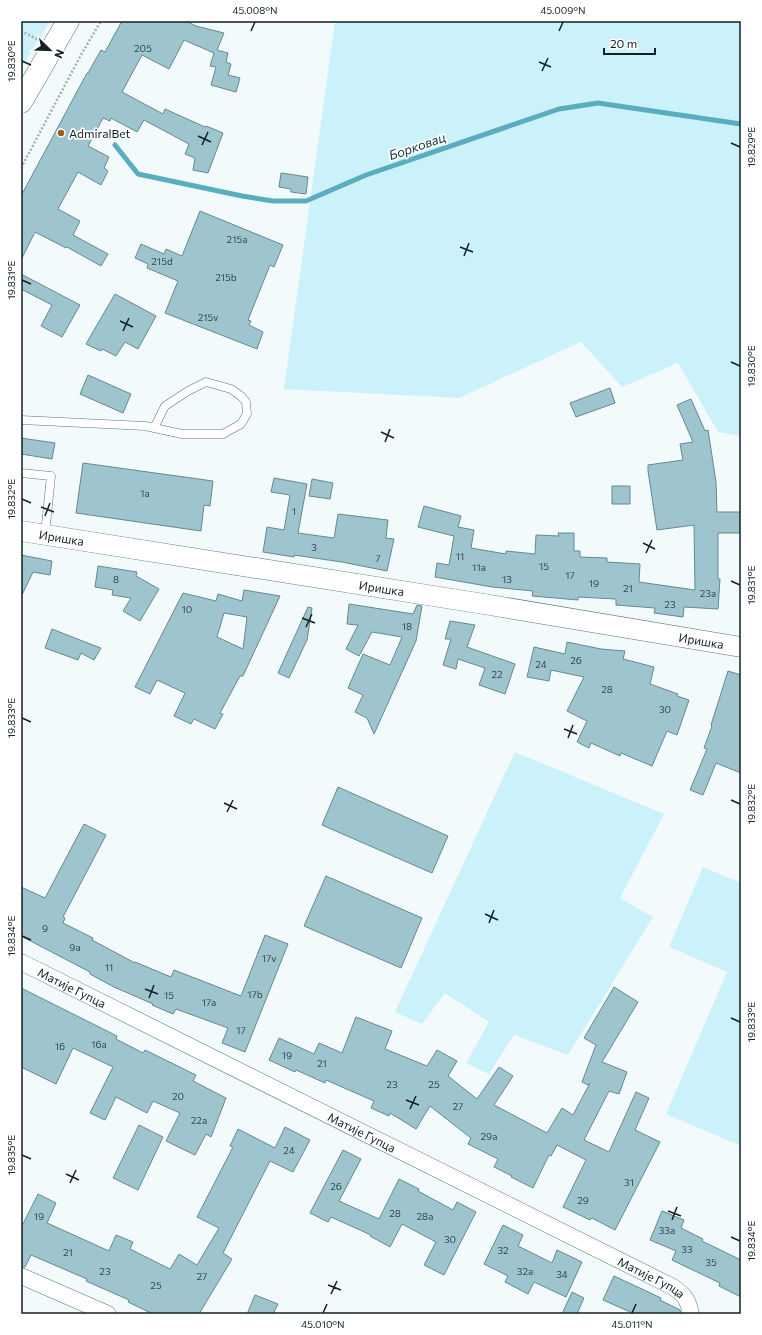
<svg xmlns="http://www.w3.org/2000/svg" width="762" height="1335" viewBox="0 0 762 1335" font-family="Commissioner,sans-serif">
	<rect width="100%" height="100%" fill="#f3fafc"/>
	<path fill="#cbf2fb" d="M21,21H50L21,69Z
		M335,21H741V436L718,432L678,363L622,387L581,342L459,398L284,389Z
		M515,752L664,814L620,898L653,917L568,1055L514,1035L489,1074L466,1063L489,1022L445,993L422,1024L395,1012Z
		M703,867L741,883V1146L666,1114L727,972L669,947Z"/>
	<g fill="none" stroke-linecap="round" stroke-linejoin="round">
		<path stroke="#59adbf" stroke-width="5" d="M115,145L138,174L242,196L273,201H306L366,175L559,109L598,103L741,124"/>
	</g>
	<path fill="#9ec5ce" stroke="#638991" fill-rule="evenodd" d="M122,21H186L196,26L224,33L217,50L228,53L226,62L231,64L228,75L240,78L236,92L211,85L216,67L210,66L214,53L184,40L169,69L142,55L122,92L163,114L165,109L205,127L206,126L223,133L208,173L193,170L195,158L185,154L189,144L144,120L137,132L111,118L110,121L103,118L88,146L109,157L104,168L108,171L101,185L78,172L58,209L80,221L73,235L108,254L101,266L67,247L66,248L35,232L21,260V196L87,73H88L101,50L105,52Z
		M281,173L308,177L306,194L291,192V189L279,187Z
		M200,211L283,245L274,267L270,265L248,320L251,321L249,325L263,332L257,349L165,313L178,281L147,268L148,264L135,258L141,244L164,254L166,249L182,256Z
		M21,274L80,305L62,337L41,326L52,305L21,289Z
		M115,294L156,316L138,349L125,342L116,356L102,349L101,351L86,344Z
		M88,375L131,394L123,413L80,394Z
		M610,388L615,403L576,417L570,403Z
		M691,399L705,431L708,430L716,482L717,512H741V533H718V579H720L718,609L684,607L683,617L654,613L655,608L616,605V599L578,597V600L532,596L533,591L492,587L435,577L437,563L449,565L454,536L418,527L424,506L461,516L458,527L474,530L471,548L506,554V551L535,554L536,535L559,536L558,533H574V551H580V557L607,558V562L640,564L639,582L695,590L694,525L657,530L648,471V465L683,460L680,444L693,442L677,405Z
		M21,438L55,443L52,459L21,454Z
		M83,463L213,481L210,506L204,505L201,531L76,513Z
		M274,478L307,484L298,533L334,538L338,514L388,520L386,538L394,539L387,571L342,562L294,555V557L263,552L267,527L284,530L290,495L271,492Z
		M312,479L333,483L330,499L309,496Z
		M612,486H630V504H612Z
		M21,555L52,561L50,575L33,572L21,597Z
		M98,566L137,572L136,576L159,589L140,621L123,611L131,598L112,595L113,590L95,587Z
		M244,590L280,596L243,676H240L220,713L223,714L215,729L194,719L191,724L174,716L185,693L157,680L150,694L135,687L183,593L216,601L218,594L242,601ZM224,613L247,617L243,649L217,637Z
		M349,604L413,614L417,605L422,606L416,641L374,734L367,718L355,712L363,695L348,688L363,654L390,665L402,637L372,632L359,656L346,649L358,625L347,624Z
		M308,607L312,608L307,640L289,678L278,673Z
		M450,621L475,625L467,647L515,664L505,694L479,685L485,668L458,659L456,669L443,665L451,639H445Z
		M52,629L85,642L101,648L94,660L81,653L78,660L45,648Z
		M567,642L601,649L625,651L623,659L654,667L650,684L678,694L677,696L689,700L677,735L667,731L652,766L621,753L620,756L591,743L589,748L577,742L587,721L567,711L584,677L551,670L549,681L527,677L534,647L565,654Z
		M728,671L741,675V773L716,763L703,795L690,790L707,749L704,748L712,726L711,725Z
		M338,787L448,836L432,873L322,825Z
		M84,824L106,835L63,917L65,918L63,923L93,938L92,940L135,963V962L171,977L174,970L241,996L265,935L288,944L245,1052L222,1043L228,1028L176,1009L173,1014L152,1005L153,1004L114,987L90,974V972L21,936V887L45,898Z
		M326,876L422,918L401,968L304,926Z
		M614,987L638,1002L602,1062L627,1072L619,1094L609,1091L584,1140L609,1152L636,1092L649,1098L635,1130L660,1142L615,1230L592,1218L590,1220L563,1207L586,1160L557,1145L551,1156L549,1155L533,1188L511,1177L512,1176L494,1167L498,1159L468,1144L471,1138L430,1106L416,1129L390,1113L389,1116L371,1108L374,1101L326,1080L325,1083L296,1070L295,1072L269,1060L279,1038L314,1054L319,1043L342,1053L356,1017L392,1031L385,1049L427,1066L437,1050L457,1061L448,1076L477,1099L499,1067L513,1076L494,1105L547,1133L562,1108L573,1115L590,1083L588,1085L582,1082L596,1045L584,1038Z
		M21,988L117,1036L116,1039L143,1053L145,1050L196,1075L193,1081L226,1098L211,1137L206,1134L195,1155L166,1141L180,1113L153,1101L147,1113L116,1097L105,1120L90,1113L113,1067L73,1048L56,1084L21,1067Z
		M139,1125L163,1137L138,1190L113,1178Z
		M285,1127L310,1140L293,1172L270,1161L223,1253L232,1259L199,1314H153L128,1302L129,1300L86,1281L87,1279L31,1255L25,1267H21V1228L38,1194L56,1203L47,1223L109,1251L116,1235L133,1242L130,1249L170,1269L179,1254L197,1265L219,1228L197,1217L233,1147L230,1146L238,1129L275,1148Z
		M343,1150L361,1159L339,1201L379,1219L399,1179L419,1189L418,1191L453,1210L457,1202L476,1212L444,1275L424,1265L436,1242L402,1224L390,1247L370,1236L371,1235L331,1217L328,1222L310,1213Z
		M662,1211L684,1220L681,1228L703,1239L702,1241L741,1260V1297L719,1286L720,1283L672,1260L676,1251L650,1240Z
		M503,1225L523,1235L518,1246L552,1263L557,1250L582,1262L566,1297L534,1282L528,1294L505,1282L508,1276L484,1264Z
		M614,1276L661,1298L660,1300L680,1310L681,1314H635L603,1300Z
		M572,1292L584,1298L577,1314H562Z
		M255,1295L278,1304L273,1314H247Z"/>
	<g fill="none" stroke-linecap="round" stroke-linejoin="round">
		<defs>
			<path id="service" d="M21,420L145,426L182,434H223L241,424L247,414L246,402L242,397L231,389L206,382L188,391L165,406L154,428
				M21,473L51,476L45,534"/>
			<g id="minor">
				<path id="s1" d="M21,962L673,1287C685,1295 688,1300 691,1314"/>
				<path d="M21,1276L108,1314"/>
			</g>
			<g id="tertiary">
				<path id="s2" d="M21,531L484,604L741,647"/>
			</g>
			<path id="secondary" d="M21,102L68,21"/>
		</defs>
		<use href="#service" stroke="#537880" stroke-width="9"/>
		<use href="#minor" stroke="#537880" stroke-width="17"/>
		<use href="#tertiary" stroke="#537880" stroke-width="21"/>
		<use href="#secondary" stroke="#537880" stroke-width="23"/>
		<path stroke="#a5afb1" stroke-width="2.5" stroke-dasharray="2 2" stroke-linecap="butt" d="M21,31L37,39
			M21,168L82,53L101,21"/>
		<use href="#service" stroke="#fff" stroke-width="8"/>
		<use href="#minor" stroke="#fff" stroke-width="16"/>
		<use href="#tertiary" stroke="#fff" stroke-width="20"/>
		<use href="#secondary" stroke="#fff" stroke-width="22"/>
	</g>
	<path fill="none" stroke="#122124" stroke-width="1.5" d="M251,31L255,22M559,31L563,22M22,61L31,65M539,62L551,67M542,71L548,58M198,136L211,142M731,143L740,147M202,145L208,132M460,247L473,252M464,256L469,243M22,280L31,284M120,321L133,327M123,331L129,318M731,362L740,366M381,432L394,438M385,442L390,429M22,499L31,503M41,507L54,512M45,516L50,503M643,543L655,549M646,553L652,540M731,581L740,585M302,618L315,623M306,627L312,614M22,718L31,722M564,729L577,734M568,738L573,725M731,800L740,804M224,803L237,809M227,812L233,800M485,914L498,920M489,923L494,910M22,936L31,940M145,989L158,994M149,998L154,985M731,1018L740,1022M406,1100L419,1105M410,1109L416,1096M22,1155L31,1159M66,1174L79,1180M70,1183L76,1170M668,1211L681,1216M672,1220L677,1207M731,1237L740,1241M328,1285L341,1290M331,1294L337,1281M323,1313L327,1304M632,1313L636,1304"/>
	<circle fill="#9b6021" stroke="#fff" stroke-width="1.5" cx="61" cy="133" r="4"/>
	<g text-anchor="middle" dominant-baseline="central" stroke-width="3.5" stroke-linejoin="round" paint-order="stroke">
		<g font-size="10" fill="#354a4e">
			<text x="143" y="48">205</text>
			<text x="237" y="239">215a</text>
			<text x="162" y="261">215d</text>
			<text x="226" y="277">215b</text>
			<text x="208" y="317">215v</text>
			<text x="145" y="493">1a</text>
			<text x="294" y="511">1</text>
			<text x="314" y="547">3</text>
			<text x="460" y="556">11</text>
			<text x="378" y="558">7</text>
			<text x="544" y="566">15</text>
			<text x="479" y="567">11a</text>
			<text x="570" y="575">17</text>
			<text x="116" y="579">8</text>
			<text x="507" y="579">13</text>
			<text x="594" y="583">19</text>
			<text x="628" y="588">21</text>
			<text x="708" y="593">23a</text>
			<text x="670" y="604">23</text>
			<text x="187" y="609">10</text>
			<text x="407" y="626">18</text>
			<text x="576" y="660">26</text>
			<text x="541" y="664">24</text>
			<text x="497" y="674">22</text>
			<text x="607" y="689">28</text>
			<text x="665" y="709">30</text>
			<text x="45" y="928">9</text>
			<text x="75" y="947">9a</text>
			<text x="269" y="958">17v</text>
			<text x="109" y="967">11</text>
			<text x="255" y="994">17b</text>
			<text x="169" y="995">15</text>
			<text x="209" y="1002">17a</text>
			<text x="241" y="1030">17</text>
			<text x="99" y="1044">16a</text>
			<text x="60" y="1046">16</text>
			<text x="287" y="1055">19</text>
			<text x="322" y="1063">21</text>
			<text x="392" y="1084">23</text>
			<text x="434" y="1084">25</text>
			<text x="178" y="1096">20</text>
			<text x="458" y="1106">27</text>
			<text x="199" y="1120">22a</text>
			<text x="489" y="1136">29a</text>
			<text x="289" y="1150">24</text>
			<text x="629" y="1182">31</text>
			<text x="336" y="1186">26</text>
			<text x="583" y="1200">29</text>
			<text x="395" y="1213">28</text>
			<text x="39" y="1216">19</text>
			<text x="425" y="1216">28a</text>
			<text x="667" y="1230">33a</text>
			<text x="450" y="1239">30</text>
			<text x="687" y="1249">33</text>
			<text x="503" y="1250">32</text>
			<text x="68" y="1252">21</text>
			<text x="711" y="1262">35</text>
			<text x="105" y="1271">23</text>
			<text x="525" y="1271">32a</text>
			<text x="562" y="1274">34</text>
			<text x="202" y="1276">27</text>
			<text x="156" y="1285">25</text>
		</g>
		<g font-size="12" fill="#122124" stroke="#fff" text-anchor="start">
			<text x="69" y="133">AdmiralBet</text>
		</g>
		<g font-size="12" fill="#122124" stroke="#fff">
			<text stroke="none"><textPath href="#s2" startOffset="41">Иришка</textPath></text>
			<text stroke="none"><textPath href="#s2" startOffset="365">Иришка</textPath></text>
			<text stroke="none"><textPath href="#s2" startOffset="689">Иришка</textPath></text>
			<text stroke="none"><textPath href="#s1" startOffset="57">Матије Гупца</textPath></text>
			<text stroke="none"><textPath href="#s1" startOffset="381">Матије Гупца</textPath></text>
			<text stroke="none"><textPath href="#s1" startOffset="705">Матије Гупца</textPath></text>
		</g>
		<g font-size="13" font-style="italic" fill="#0b343c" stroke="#fff">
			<text transform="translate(417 146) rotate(-19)">Борковац</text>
		</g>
	</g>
	<rect width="762" height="1335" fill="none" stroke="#ffffff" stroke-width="44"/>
	<g transform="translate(50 50) rotate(113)" stroke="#ffffff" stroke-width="3" paint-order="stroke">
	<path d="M0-3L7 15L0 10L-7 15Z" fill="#122124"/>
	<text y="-6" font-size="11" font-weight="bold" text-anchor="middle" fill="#122124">N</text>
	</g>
	<path d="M604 48v6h51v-6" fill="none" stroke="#122124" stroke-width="2"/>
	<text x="610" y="48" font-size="12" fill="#122124" stroke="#ffffff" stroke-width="3" paint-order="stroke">20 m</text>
	<rect x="22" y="22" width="718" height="1291" fill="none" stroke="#122124" stroke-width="1.5"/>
	<g font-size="10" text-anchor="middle" fill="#122124">
		<text x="255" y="14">45.008°N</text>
		<text x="563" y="14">45.009°N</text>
		<text transform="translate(11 61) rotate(-90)" y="4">19.830°E</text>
		<text transform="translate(751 147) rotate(-90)" y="4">19.829°E</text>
		<text transform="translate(11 280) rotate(-90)" y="4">19.831°E</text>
		<text transform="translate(751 366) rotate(-90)" y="4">19.830°E</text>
		<text transform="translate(11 499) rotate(-90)" y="4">19.832°E</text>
		<text transform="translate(751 585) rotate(-90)" y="4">19.831°E</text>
		<text transform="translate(11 718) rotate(-90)" y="4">19.833°E</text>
		<text transform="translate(751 804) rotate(-90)" y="4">19.832°E</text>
		<text transform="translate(11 936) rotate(-90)" y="4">19.834°E</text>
		<text transform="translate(751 1022) rotate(-90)" y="4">19.833°E</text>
		<text transform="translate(11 1155) rotate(-90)" y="4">19.835°E</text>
		<text transform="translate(751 1241) rotate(-90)" y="4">19.834°E</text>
		<text x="323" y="1328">45.010°N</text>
		<text x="632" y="1328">45.011°N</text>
	</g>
</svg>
